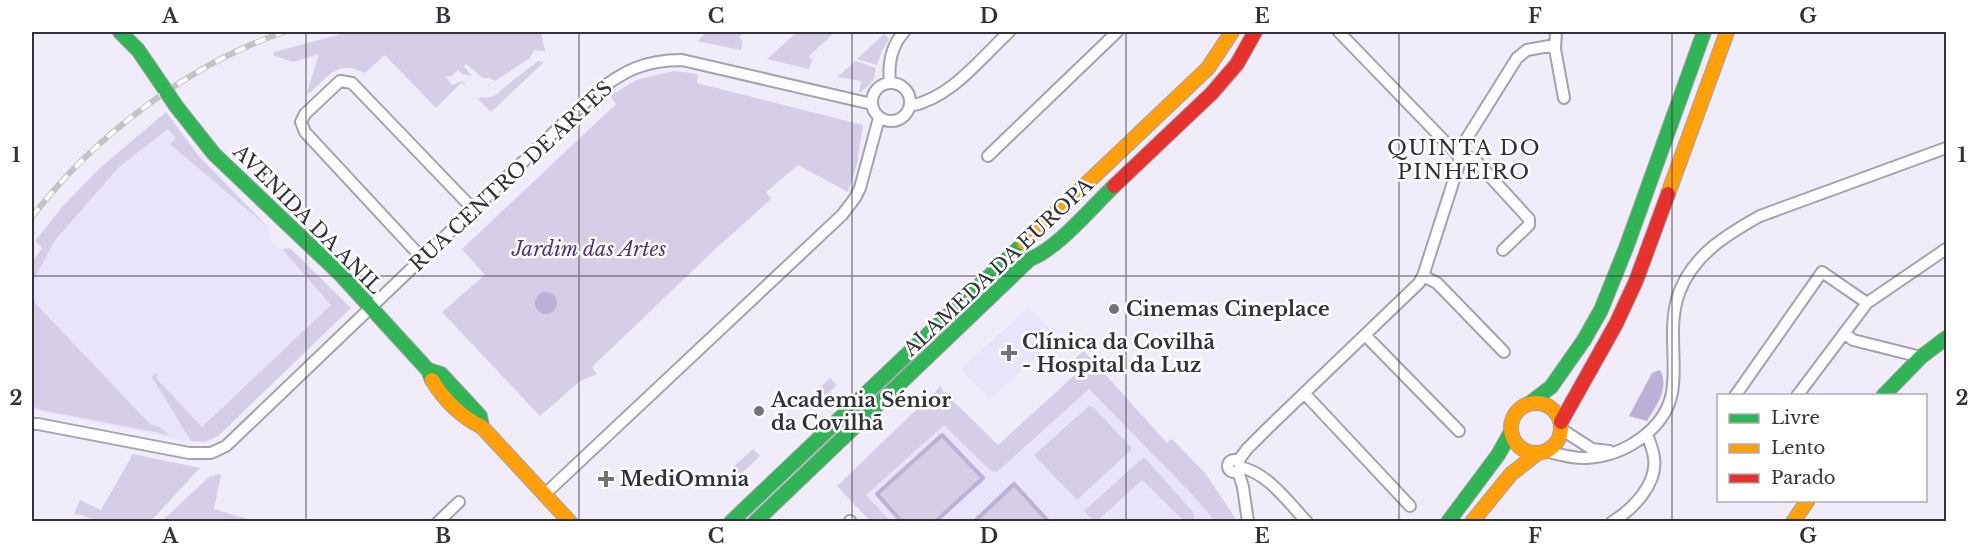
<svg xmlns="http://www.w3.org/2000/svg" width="1978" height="553" viewBox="0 0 1978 553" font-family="'Libre Baskerville',serif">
	<rect width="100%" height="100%" fill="#f0ecf9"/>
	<path fill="#eae4fa" d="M168,129L269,229V238L280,250L290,248L351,308L218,436L206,442L185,441L39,411L32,408V280L38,267L56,241L119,168Z
		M1029,307L1058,337L990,400L961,369Z
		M1099,369L1167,442L1172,439L1205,473L1237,521H870L845,494L939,408L995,467Z"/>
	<path fill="#d5cee6" d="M349,32H541L545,51L534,50L530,58L495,81L490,78H483L466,64L464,66L472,76L463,74L458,70L453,75L446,77L452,85L462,81L467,87L461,83L436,108L385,55L365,73C338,60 330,74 311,92L307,93L319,54L293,62L273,55L274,52Z
		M707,32H745L739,37L743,42L741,50L697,41Z
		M797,32H835L809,56L812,60L809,69L767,59Z
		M884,34L889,39L882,51L877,65L857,59Z
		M538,61L544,62L491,112L478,99L481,97C487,99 498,96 501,90Z
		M856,61L876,68L873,81L861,92H859L861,81L837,77Z
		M674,71L698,74L697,83L863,125L857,164L848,192L798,165L766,192L771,199L711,253L592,367L597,374L580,381L540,416L442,312L485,275L462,249L616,104L610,96L636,80Z
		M166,112L198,155L269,228L170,144L176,138L168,129L119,167L54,242L32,283V262L42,248L35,241L62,207L100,168Z
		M290,248L351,308L218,436L205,442L191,441L152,377L156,373L158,375L156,378L202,427L331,305L282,249Z
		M32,289L35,303L150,424L159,427L170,435L41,410L32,406Z
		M1084,351L1167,443L1172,439L1205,473L1237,521H1215L1189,491L1089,389L997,472L991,471L944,425L866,495L890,521H870L837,486L941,386L942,390L998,445L1077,373L1069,363Z
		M830,378L837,385L818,403L811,396Z
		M1089,406L1093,407L1131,447V450L1077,500L1034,455Z
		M942,435L983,478L935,521H902L877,494Z
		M753,449L760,456L740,475L733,467Z
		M133,454L200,468L151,521H96L83,515L74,514L80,500L101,510Z
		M1144,457L1194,513V519L1190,521H1184L1142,480L1097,521H1093L1084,511Z
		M221,474L214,509L254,521H162L210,476Z
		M1014,484L1049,521H974Z"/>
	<path fill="#bdb0d7" d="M535 303a11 11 0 1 1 22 0a11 11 0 1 1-22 0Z
		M1660,370C1670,388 1656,406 1647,421L1629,416L1652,373Z"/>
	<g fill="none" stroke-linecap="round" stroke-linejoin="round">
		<path stroke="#bdb0d7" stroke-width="4" d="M902,522L877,494L942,435L983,478L935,522
			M974,522L1014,484L1049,522"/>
		<defs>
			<path id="street" d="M1556,32L1555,49L1564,98
				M872 102a19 19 0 1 1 38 0a19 19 0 1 1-38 0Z
				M890,83C888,64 891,46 904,32
				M910,106C951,98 980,59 1009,32
				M1457,154L1517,58L1527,50L1555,45
				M988,156L1117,32
				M1459,157H1468L1475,160L1529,219V225L1503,250
				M422,258L305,132L301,122L305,114L340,81L352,83L473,209
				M1423,276L1437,283L1504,352
				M1844,333L1853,340L1921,357
				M1365,335L1459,431
				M1304,393L1410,506
				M1735,396L1822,272L1867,303
				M1797,396L1867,303L1946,249
				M32,424H38L189,453H211L226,446L594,94C623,71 644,60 682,60L872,104
				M1561,429L1592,449L1609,451
				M1545,451C1558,454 1573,459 1586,458C1626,456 1670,427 1673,385C1676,354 1668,324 1679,293C1693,255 1726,235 1760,216L1946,148
				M1228 466a6 6 0 1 1 12 0a6 6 0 1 1-12 0Z
				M1238,461L1247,449L1269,427L1419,283L1423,276L1459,164V157L1455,152L1339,32
				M1240,467C1268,473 1288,502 1307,522
				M1238,471L1243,487L1248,522
				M545,494L842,215L855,198L860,188L879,118
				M850,521L851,522
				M438,522L459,502
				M1612,522C1632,510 1658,484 1654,458C1653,450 1650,442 1647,435"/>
			<path id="fast" d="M120,32L138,50L166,91
				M176,106L214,154L341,275L428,370L432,380
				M428,370L441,374L480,416L482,427
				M1883,396L1921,357L1946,338
				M1530,403L1551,387L1584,340L1601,310L1626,248L1704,32
				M731,522L1024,243
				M755,522L1030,259C1057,249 1092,207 1114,186
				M1448,522L1498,455L1511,432"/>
			<path id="slow" d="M1668,194L1727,32
				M1024,243L1208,68L1232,32
				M432,380C444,400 460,416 482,427L570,522
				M1511 428a25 25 0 1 1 50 0a25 25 0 1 1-50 0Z
				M1472,522L1511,474L1538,453
				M1793,522L1808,500"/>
			<path id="jam" d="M1114,186L1212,93L1237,64L1255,32
				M1561,422L1616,324L1636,281L1668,194"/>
		</defs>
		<use href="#street" stroke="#a5a2ac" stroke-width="14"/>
		<use href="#fast" stroke="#a5a2ac" stroke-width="16"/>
		<use href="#slow" stroke="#a5a2ac" stroke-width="16"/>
		<use href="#jam" stroke="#a5a2ac" stroke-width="16"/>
		<use href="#street" stroke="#fdfcfe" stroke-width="10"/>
		<use href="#fast" stroke="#30b455" stroke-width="14"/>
		<use href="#slow" stroke="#ff9f0a" stroke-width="14"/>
		<use href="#jam" stroke="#e5322d" stroke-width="14"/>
		<defs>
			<path id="rail" d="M32,217C92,138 189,64 284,32"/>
		</defs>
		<use href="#rail" stroke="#c3c2c5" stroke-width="6"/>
		<use href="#rail" stroke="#fff" stroke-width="4" stroke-dasharray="11" stroke-linecap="butt"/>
		<defs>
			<path id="fast-bridge" d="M166,91L176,106"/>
		</defs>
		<use href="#fast-bridge" stroke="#a5a2ac" stroke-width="16" stroke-linecap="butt"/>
		<use href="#fast-bridge" stroke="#30b455" stroke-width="14"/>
	</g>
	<path fill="none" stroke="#34313a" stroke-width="1.5" stroke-opacity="0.55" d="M306,32V522M579,32V522M852,32V522M1126,32V522M1399,32V522M1672,32V522M32,276H1946"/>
	<g fill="#76727d" stroke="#fff" stroke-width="2">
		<circle cx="1114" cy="309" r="6"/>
		<path d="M1006 344h6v6h6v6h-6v6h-6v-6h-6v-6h6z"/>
		<circle cx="759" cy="411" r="6"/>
		<path d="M603 470h6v6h6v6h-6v6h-6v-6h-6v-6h6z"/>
	</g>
	<g text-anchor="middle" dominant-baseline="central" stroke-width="5" stroke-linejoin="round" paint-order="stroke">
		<g font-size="20" fill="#34313a" stroke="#fff">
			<text transform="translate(511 176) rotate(-43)">RUA CENTRO DE ARTES</text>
			<text transform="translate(308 219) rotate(45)">AVENIDA DA ANIL</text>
			<text transform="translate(998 267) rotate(-43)">ALAMEDA DA EUROPA</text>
		</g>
		<g font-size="20" font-style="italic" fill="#4e3774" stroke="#fff">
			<text x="589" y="249">Jardim das Artes</text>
		</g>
		<g font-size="20" font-weight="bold" fill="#34313a" stroke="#fff" text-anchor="start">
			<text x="1126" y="309">Cinemas Cineplace</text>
			<text x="1022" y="342">Clínica da Covilhã<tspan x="1022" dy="23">- Hospital da Luz</tspan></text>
			<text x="771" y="400">Academia Sénior<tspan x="771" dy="23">da Covilhã</tspan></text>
			<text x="620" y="479">MediOmnia</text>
		</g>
		<g font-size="21" letter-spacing="1.5" fill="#34313a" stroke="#fff">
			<text x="1464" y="148">QUINTA DO<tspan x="1464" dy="24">PINHEIRO</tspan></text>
		</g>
	</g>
	<rect width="1978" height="553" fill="none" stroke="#ffffff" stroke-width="66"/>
	<rect x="1717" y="394" width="210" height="108" fill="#ffffff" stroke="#aeadb0" stroke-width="1.5"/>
	<rect x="1729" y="414" width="30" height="9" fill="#30b455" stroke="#aeadb0" stroke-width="1.5"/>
	<text x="1771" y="424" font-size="18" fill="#34313a">Livre</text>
	<rect x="1729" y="444" width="30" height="9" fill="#ff9f0a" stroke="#aeadb0" stroke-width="1.5"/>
	<text x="1771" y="454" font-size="18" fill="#34313a">Lento</text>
	<rect x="1729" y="474" width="30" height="9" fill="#e5322d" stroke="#aeadb0" stroke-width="1.5"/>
	<text x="1771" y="484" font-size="18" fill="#34313a">Parado</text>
	<rect x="33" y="33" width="1912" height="487" fill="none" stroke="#34313a" stroke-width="2"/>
	<g font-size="20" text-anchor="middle" font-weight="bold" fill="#34313a">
		<text x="170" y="23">A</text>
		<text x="443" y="23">B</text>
		<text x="716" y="23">C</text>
		<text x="989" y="23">D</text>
		<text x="1262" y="23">E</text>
		<text x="1535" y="23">F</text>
		<text x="1808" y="23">G</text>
		<text x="16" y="162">1</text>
		<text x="1962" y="162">1</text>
		<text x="16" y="405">2</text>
		<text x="1962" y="405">2</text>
		<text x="170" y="543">A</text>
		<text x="443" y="543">B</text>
		<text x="716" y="543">C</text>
		<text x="989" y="543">D</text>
		<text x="1262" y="543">E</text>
		<text x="1535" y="543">F</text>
		<text x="1808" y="543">G</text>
	</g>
</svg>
